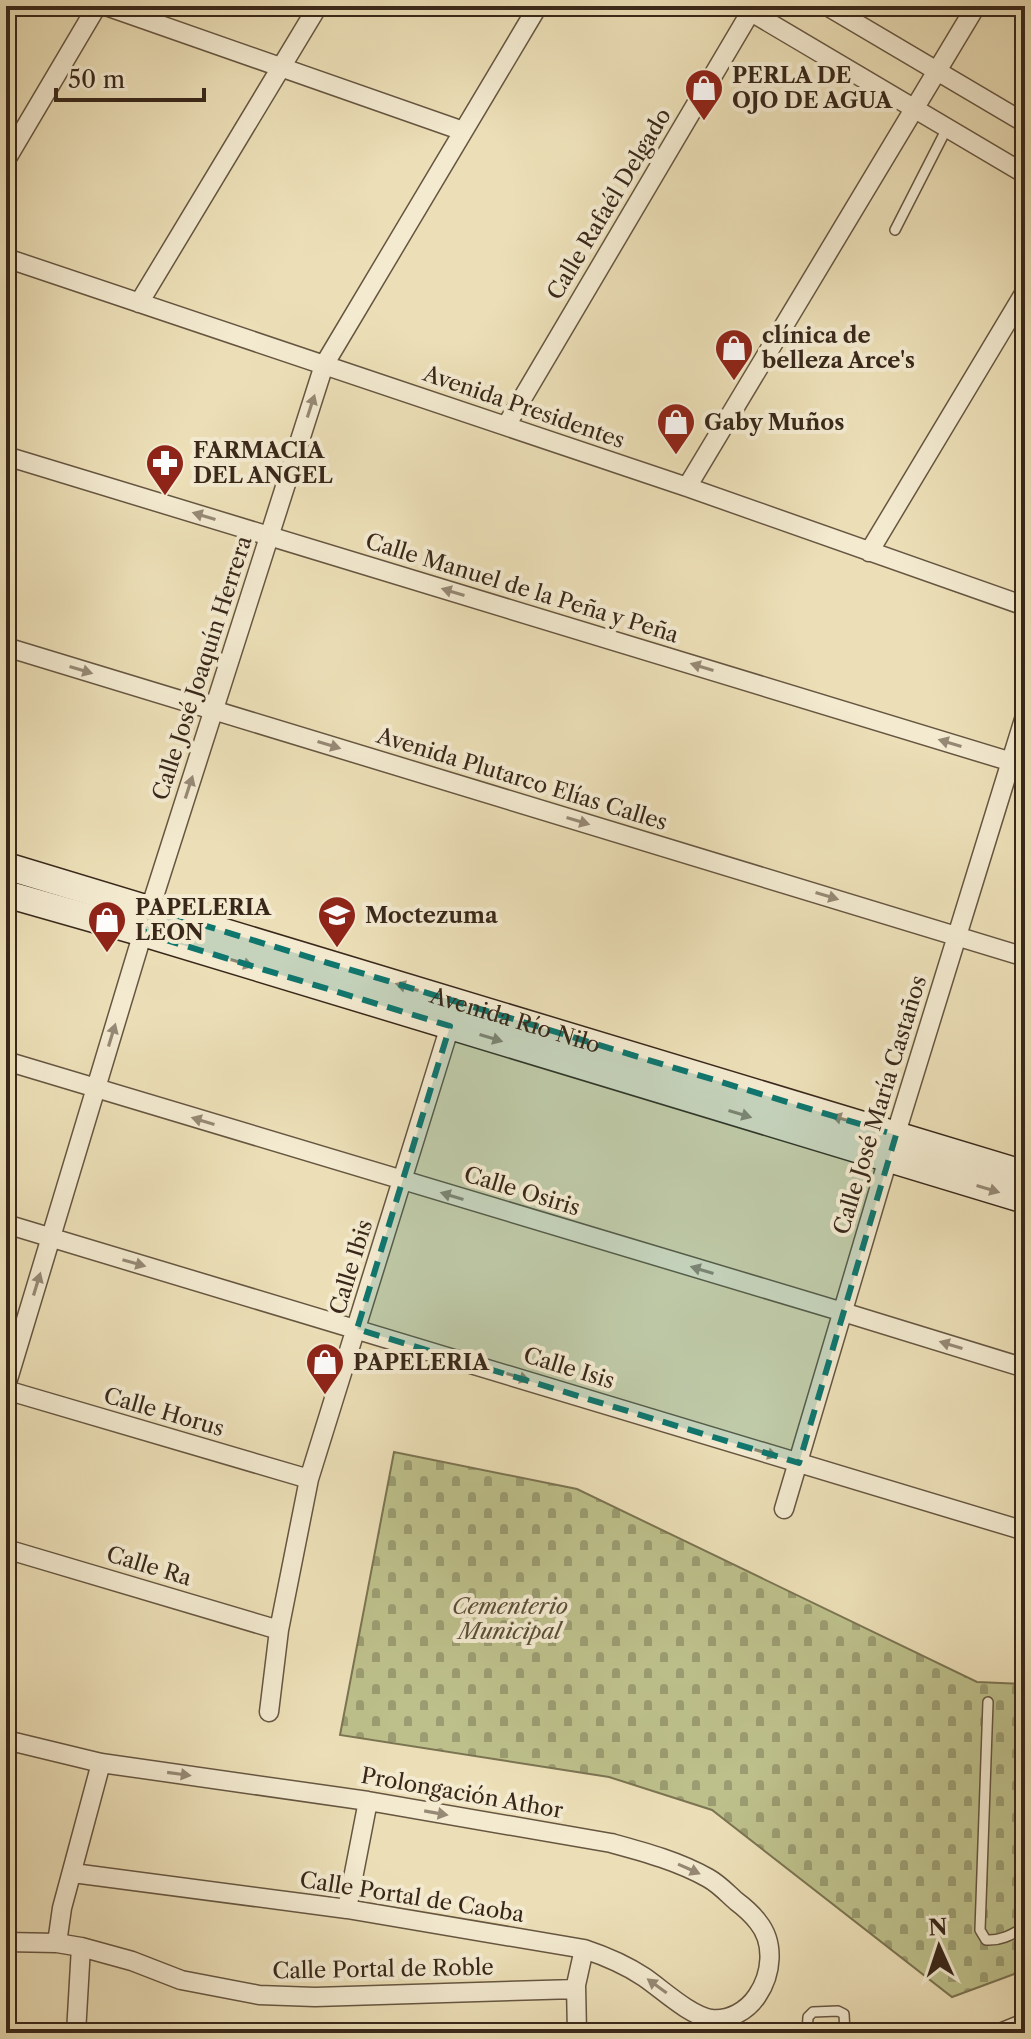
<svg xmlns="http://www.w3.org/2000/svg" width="1031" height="2039" viewBox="0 0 1031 2039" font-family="'Libre Caslon Text',serif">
	<defs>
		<pattern id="cemetery-stones" width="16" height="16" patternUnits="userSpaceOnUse" patternTransform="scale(2)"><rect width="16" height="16" fill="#bdc08b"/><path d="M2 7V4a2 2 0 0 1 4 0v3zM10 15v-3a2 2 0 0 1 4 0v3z" fill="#9b9c71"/></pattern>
	</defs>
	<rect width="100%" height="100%" fill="#ecdfb7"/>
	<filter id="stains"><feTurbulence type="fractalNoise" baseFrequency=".0025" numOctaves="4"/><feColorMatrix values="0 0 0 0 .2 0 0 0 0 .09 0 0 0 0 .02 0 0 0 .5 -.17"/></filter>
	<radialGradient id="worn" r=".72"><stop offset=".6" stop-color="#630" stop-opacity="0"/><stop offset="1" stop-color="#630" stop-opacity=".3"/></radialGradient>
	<path fill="url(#cemetery-stones)" stroke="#7b7452" stroke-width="2" d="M394,1452L577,1489L977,1682L1025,1684V1970L952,1997L712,1810L609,1777L340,1735Z"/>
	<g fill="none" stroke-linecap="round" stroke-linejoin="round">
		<defs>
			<path id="service" d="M895,230L947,128
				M988,1702L980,1930L986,1940C1001,1941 1011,1935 1025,1927
				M807,2033L808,2017L813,2012L838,2011L844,2014L845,2033
				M988,2033L1025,2018"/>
			<path id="minor" d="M106,6L463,131
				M741,6L1025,174
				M827,6L1025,123
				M6,160L97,6
				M6,258L687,487L1025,606
				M139,303L318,6
				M506,426L754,6
				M6,456L1025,766
				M687,487L976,6
				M869,552L1025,292
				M6,647L1025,957
				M6,1061L843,1312L1025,1368
				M6,1224L1025,1531
				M6,1386L150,909L324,365L538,6
				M6,1390L309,1479
				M784,1509L888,1159L1025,716
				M6,1549L279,1630
				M269,1712L279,1630L309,1479L450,1026
				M6,1740L101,1763L368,1801L611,1843C644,1852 678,1861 708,1878C719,1884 727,1893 736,1901C744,1907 752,1914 758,1922C775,1943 772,1974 757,1996C747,2011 729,2021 711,2019C689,2015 663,1990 644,1977C626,1965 605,1956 584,1949L347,1909L73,1873
				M347,1909L368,1801
				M6,1942L57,1943L81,1947L132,1961L181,1980L259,1995L315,1997L576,1989
				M57,1943L62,1908L101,1763
				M76,2033L81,1947
				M577,2033L576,1985L584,1949"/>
			<g id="secondary">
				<path id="s1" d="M6,866L1025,1174"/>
				<path d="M6,894L143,933L1025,1200"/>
			</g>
		</defs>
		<use href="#service" stroke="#665641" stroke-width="12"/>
		<use href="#minor" stroke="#665641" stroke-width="21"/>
		<use href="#secondary" stroke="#39281a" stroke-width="29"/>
		<use href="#service" stroke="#f3ead0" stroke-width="9"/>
		<use href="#minor" stroke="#f3ead0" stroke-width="18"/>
		<use href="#secondary" stroke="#f3ead0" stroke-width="26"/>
	</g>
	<defs><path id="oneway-solid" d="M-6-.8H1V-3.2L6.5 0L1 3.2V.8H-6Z" transform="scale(2)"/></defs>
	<g fill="#968975">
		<use href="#oneway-solid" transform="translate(311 406) rotate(-72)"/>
		<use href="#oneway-solid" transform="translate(204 516) rotate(-163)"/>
		<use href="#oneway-solid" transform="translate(453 592) rotate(-163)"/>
		<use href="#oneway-solid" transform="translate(702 667) rotate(-163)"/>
		<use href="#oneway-solid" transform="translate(81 670) rotate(17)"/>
		<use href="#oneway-solid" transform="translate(950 743) rotate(-163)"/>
		<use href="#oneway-solid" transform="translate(329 745) rotate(17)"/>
		<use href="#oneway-solid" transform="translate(189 787) rotate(-72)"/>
		<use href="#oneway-solid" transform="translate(578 821) rotate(17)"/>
		<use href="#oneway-solid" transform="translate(827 896) rotate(17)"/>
		<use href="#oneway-solid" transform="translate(242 963) rotate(17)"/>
		<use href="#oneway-solid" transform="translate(407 987) rotate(-163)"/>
		<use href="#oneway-solid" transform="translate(112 1035) rotate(-73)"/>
		<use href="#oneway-solid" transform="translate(491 1038) rotate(17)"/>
		<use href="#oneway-solid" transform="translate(740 1114) rotate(17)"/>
		<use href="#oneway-solid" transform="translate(843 1119) rotate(-163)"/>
		<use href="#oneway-solid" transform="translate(203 1121) rotate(-163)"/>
		<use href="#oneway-solid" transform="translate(988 1189) rotate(17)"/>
		<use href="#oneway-solid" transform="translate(452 1196) rotate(-163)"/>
		<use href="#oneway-solid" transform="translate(134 1263) rotate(16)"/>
		<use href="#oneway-solid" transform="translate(702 1270) rotate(-163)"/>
		<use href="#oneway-solid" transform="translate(37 1284) rotate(-73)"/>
		<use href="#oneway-solid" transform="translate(951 1345) rotate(-163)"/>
		<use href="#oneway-solid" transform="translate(518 1377) rotate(17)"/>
		<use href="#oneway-solid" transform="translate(766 1453) rotate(17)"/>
		<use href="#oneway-solid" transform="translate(179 1774) rotate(8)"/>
		<use href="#oneway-solid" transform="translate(436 1813) rotate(10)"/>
		<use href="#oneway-solid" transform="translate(689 1869) rotate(24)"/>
		<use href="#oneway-solid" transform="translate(657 1986) rotate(-144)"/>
	</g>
	<path fill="#0f766e" fill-opacity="0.2" stroke="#0f766e" stroke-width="6" stroke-dasharray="16 10" stroke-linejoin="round" d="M150,909L896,1135L799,1463L357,1329L450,1026L143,933Z"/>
	<defs>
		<symbol id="shop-pin" viewBox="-11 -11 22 30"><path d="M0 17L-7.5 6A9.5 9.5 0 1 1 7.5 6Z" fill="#8f2418" stroke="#f3ead0"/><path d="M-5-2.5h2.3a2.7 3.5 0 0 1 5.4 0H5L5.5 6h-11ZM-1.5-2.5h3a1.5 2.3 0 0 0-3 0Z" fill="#fff"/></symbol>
		<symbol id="pharmacy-pin" viewBox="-11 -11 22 30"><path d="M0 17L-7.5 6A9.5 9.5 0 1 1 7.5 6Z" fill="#8f2418" stroke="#f3ead0"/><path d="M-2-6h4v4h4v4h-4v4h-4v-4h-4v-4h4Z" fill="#fff"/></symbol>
		<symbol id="school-pin" viewBox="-11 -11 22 30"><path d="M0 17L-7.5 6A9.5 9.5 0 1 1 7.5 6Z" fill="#8f2418" stroke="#f3ead0"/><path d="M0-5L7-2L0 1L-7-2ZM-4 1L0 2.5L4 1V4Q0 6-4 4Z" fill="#fff"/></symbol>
	</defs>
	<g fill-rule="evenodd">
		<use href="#shop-pin" x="682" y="66" width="44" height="60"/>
		<use href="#shop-pin" x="712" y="326" width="44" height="60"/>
		<use href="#shop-pin" x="654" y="400" width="44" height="60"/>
		<use href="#pharmacy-pin" x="143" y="441" width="44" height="60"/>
		<use href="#school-pin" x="315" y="893" width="44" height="60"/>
		<use href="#shop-pin" x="85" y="898" width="44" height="60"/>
		<use href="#shop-pin" x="303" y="1340" width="44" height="60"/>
	</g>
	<g text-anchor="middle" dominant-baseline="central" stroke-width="8" stroke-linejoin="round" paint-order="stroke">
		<g font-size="22" font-weight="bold" fill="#39281a" stroke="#f3ead0" text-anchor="start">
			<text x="732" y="75">PERLA DE<tspan x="732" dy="25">OJO DE AGUA</tspan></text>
			<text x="762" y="335">clínica de<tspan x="762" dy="25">belleza Arce's</tspan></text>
			<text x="704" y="422">Gaby Muños</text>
			<text x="193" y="450">FARMACIA<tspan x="193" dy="25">DEL ANGEL</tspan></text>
			<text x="135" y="907">PAPELERIA<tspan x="135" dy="25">LEON</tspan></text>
			<text x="365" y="915">Moctezuma</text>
			<text x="353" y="1362">PAPELERIA</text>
		</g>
		<g font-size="22" fill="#39281a" stroke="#f3ead0">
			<text transform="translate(609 204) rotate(-59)">Calle Rafaél Delgado</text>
			<text transform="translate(524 407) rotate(19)">Avenida Presidentes</text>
			<text transform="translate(522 588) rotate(17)">Calle Manuel de la Peña y Peña</text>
			<text transform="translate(202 668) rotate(-72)">Calle José Joaquín Herrera</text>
			<text transform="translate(522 779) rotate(17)">Avenida Plutarco Elías Calles</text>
			<text stroke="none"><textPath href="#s1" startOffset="532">Avenida Río Nilo</textPath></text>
			<text transform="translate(880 1105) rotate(-73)">Calle José María Castaños</text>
			<text transform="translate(522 1191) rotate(17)">Calle Osiris</text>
			<text transform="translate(351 1267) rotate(-73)">Calle Ibis</text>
			<text transform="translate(569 1368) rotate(17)">Calle Isis</text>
			<text transform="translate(164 1412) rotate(16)">Calle Horus</text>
			<text transform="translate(149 1566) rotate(17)">Calle Ra</text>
			<text transform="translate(462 1793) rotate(10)">Prolongación Athor</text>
			<text transform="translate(412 1897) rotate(9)">Calle Portal de Caoba</text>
			<text transform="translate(383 1969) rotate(-1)">Calle Portal de Roble</text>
		</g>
		<g font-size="22" font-style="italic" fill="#5a4e36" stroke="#f3ead0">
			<text x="510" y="1606">Cementerio<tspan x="510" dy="25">Municipal</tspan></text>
		</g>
	</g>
	<rect width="1031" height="2039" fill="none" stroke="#ecdfb7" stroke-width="32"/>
	<rect x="8" y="8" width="1015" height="2023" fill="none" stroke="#39281a" stroke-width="4"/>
	<rect x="16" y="16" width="999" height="2007" fill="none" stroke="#39281a" stroke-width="2"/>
	<g transform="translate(939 1947) rotate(357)" stroke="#f3ead0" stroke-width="6" paint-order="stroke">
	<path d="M0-6L14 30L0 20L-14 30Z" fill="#39281a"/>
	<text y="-12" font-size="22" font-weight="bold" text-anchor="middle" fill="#39281a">N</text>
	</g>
	<path d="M56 88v12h148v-12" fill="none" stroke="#39281a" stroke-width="4"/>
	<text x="68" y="88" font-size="24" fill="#39281a" stroke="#f3ead0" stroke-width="6" paint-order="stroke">50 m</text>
	<rect width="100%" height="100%" filter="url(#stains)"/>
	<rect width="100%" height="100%" fill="url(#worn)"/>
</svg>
